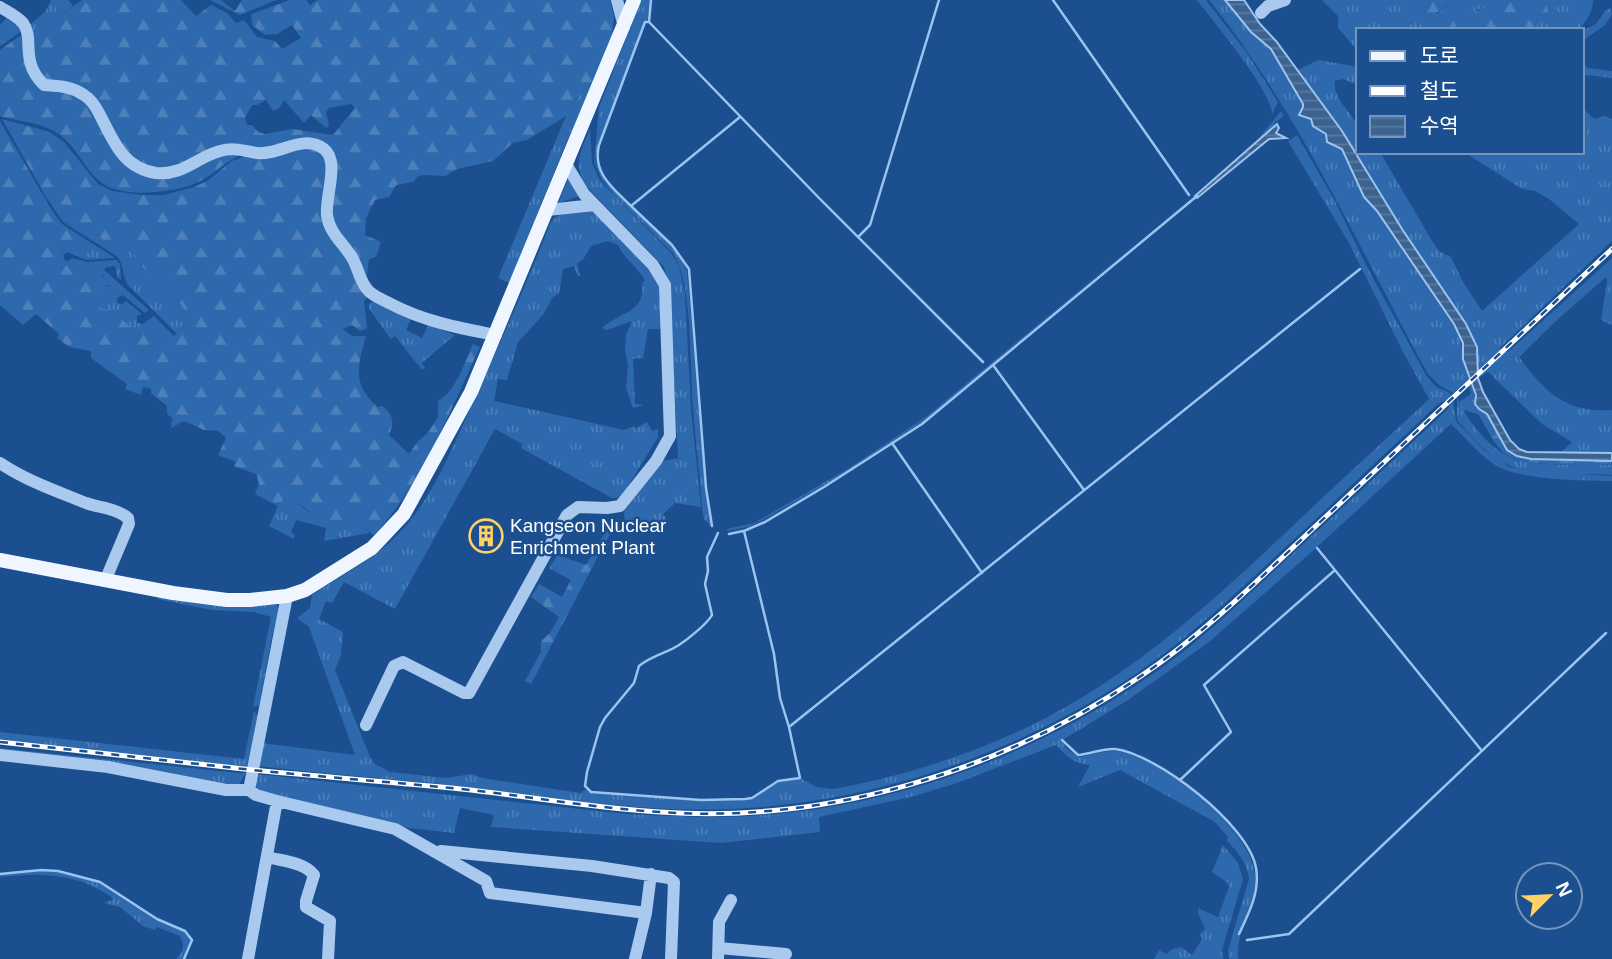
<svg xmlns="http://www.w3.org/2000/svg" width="1612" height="959" viewBox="0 0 1612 959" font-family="Arial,'Noto Sans KR',sans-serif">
	<defs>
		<pattern id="grass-tufts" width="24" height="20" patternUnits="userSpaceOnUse" patternTransform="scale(1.75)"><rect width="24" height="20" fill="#2e69ad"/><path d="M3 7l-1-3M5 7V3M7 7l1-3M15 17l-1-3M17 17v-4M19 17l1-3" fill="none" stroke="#4d80b9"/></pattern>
		<pattern id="forest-firs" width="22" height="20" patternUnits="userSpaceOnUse" patternTransform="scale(1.75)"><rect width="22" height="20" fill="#2e69ad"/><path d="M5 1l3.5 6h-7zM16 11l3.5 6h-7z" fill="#4d80b9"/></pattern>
		<pattern id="wetland-marsh" width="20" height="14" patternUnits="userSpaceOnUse" patternTransform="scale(1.75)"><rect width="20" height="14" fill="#2e69ad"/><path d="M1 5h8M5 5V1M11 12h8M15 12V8" fill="none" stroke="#4d80b9"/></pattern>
		<pattern id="water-rules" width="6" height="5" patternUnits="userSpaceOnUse" patternTransform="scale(1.75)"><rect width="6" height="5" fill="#3c6290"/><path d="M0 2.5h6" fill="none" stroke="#597aa1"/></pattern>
	</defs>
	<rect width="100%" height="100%" fill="#1b4f8f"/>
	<path fill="url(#grass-tufts)" d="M51,0H68L73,6L34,35L27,27L45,12Z
		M641,0H650L648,19L644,22L598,145L595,160L605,182L671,246L680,257L687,270L705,488L711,527L704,519L702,507C700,473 695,440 693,406C690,367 693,283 673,253L614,195L602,180L594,162L599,107Z
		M1197,0H1206L1247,53L1278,102L1272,114C1272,91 1213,21 1197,0Z
		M1209,0H1225L1251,32L1271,49L1303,104V117L1311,119L1313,126L1326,134L1327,142L1342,149L1364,196L1377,211L1460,335L1464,365L1470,373L1468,380L1453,393L1439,385L1428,374C1358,247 1300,113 1209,0Z
		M1322,0H1413L1426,14H1437L1453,0H1499L1498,6L1507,14L1505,19L1500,21L1493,20L1490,13L1478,9L1467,16L1454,18L1448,30H1358V51L1338,28V16Z
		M1546,0H1593C1592,14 1587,20 1578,30H1536L1537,16L1549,14Z
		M1611,8L1612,14L1605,25L1582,41V31L1596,24L1606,10Z
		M10,15L23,30L0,46V25Z
		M1318,60L1358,67V85L1343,79L1335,81C1333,101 1354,113 1358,128C1360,135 1358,145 1358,152H1380L1432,241L1439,251L1451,257L1463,282L1482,311L1579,224L1549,199L1535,191L1522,189L1464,152H1582V107L1594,119L1605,116L1612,119V241L1500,348L1502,351L1508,352L1612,258V325L1601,320L1607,281L1606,277L1557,320L1519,357C1545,392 1566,413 1612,410V453H1560L1572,442L1542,424L1488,372L1478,378L1477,347L1466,324L1402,229L1342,131L1298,70Z
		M1582,61L1587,68L1612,71V78L1585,75L1582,70Z
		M595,78L562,153L509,283L498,278L566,116L578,97Z
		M1281,111L1284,116L1275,122L1274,126L1259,141L922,422L831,481L763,520L748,527L727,531V529L754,523L851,467L927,416L1191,198L1258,139Z
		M590,129L592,163L600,181L672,254L679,266L685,295L691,409L701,507L675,503L663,514L667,520L663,526L659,521L643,525L637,521L625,522L624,512L662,461L678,458L669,283L664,267L586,186C572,162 581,152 590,129Z
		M1297,135L1335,201L1368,269L1426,375L1436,387L1450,393L1451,397L1446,402L1444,401L1438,404C1383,455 1329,507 1274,558C1235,594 1197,630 1154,661C1015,761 842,816 670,809C593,806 517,792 441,784C379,778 318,773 257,766L262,743L355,755L309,627L297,618L310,608L312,595C338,577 368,563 391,541C430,506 450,452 472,405C499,345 526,286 550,224C558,209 583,206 598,214L647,264L661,286L662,329H648L643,358L633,359L635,404L644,405L633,408L626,388L628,366L625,349L626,335L632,321L607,330L602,328C621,311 645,314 642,284L645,280C637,267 624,258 618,245L608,241L591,246L584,258L577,264L580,275L578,277L574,266L563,269L559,294L553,297L543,315L518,342L507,380L498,379L494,401L624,430L634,426L635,429L647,422L652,431L658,429V437L624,493L617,498H612L521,448L522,444L495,429L395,609L344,582L332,603L326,601L319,619L343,632L341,655L335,670L370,757L375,764L390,772L446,778L472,774L482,778L580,793L585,790L591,793L701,801L745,800L753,799L779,782L802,779L816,787L833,789C916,774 1003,745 1076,701C1168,646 1243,573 1320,500C1356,466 1393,433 1429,399L1403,352L1349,243L1288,141Z
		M569,177L580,196L558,203Z
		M63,222L78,226L111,244H122L134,253L142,267L170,287L190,320L177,334L128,285C122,276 124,266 118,257Z
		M79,235L115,258L86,260L67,252L63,255L65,261H68L72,258L87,262L116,260L120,264L121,280L117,277L115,266L106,267L104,270L149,310L145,313L123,295L117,298V303L122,304L126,301L142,314L137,316V323L143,324L154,316L165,327C160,330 155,336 150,336C136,334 122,323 117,311L114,314L101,309L95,298L97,287L111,286L103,276L65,265L59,258L63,246L71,247Z
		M375,300L412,317L406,330L422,338L428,325L455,335L422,363L425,368L422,370L395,336L391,339L369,309V304Z
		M1457,397C1466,420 1491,451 1515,459C1543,467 1582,464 1612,465V475C1581,473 1527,477 1500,461C1483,451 1470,434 1457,420Z
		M1453,400L1456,421L1485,451L1509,467L1547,472L1612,476V481C1582,481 1519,480 1495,465C1478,454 1465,437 1451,424L1316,548L1209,642L1128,700L1061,741L1067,749L1078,757C1090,756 1103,750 1115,751C1159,756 1252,829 1255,875C1257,905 1236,928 1238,959H1229L1228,950L1249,879C1247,863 1238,852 1227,841L1228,837L1215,822L1120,770L1078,787L1090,765C1073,763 1066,756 1056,745L957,783L911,797L819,817L820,832L721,843L491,827L494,815L460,808L454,833L400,827L260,791L255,786L257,774L626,814C671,816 718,819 763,815C913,804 1060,745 1179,655C1218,625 1254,590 1290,556C1343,507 1396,458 1449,408L1448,406Z
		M286,499L296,503L329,525L360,523L370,533L324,541L326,528L296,520L291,532L295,535L294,539L269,526L278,506L276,505Z
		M160,596L226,606L277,605L280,612L272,637L259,705L253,707L271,617L254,612L212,610L157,599Z
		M254,711L258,716L248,768L0,740V732L244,759Z
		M0,748L238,773H246L239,784L223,785L162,771L0,750Z
		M1223,845L1238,863L1243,879L1222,950L1223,959H1154L1159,950L1166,954L1173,949L1181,947L1192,955L1202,939L1200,934L1205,929L1198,913V908L1218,917L1229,887L1227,882L1212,872Z
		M41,871L58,872L100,883L157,920L185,932L191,940L183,959H176C184,952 185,945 180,936L157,927L155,930L143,926L120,907L104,903L114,899C80,873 41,872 0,877V875Z"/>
	<path fill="url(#forest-firs)" fill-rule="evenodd" d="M82,0H181L196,16L211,5L227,13L236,23L244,20L257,37L275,41L282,49L301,38L292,25L277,34L265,35L252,25L251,14L290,0H306L310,5L318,0H610L614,17L612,37L595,78L578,97L566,116L527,140L513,143L493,161L457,169L445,176L422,175L417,177L414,182L396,185L389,197L375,200L366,218L365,235L381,242L376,257L369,259L366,283L332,225L330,149L249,150L157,169L129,159L93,98L49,85L33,66V35ZM266,100L273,111L279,108L284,100L304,123L311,115L326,128L329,126L326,112L329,108L351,104L355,108L333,135L292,129L265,134L258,132L252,125H247L245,118L252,105H257Z
		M210,0H221L235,11L242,0H276L240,15Z
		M1413,0H1453L1432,17L1426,14Z
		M1499,0H1546L1549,14L1537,16L1536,30H1448L1454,18C1466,15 1477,10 1489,7L1493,20L1500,21L1505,19L1507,14L1497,6Z
		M24,33L32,80L79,94L111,140L159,176L211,156L246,153C223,161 212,178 191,185C168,193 118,199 98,180C84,167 76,147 60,135C43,122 20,122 0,116V50Z
		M2,119L50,132L64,142L98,184L112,191L141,195H164L194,187L207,181L232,161L246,156L312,147L328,156L324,212L370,295L364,301L367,329L360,331L352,325L343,329L352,336H366C358,365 351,384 378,407L382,406C394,414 394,423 389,435L409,454L418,441L427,434L438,417V401C457,390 464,363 473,344L480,347C450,411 423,482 375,534L373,535L360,523L329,526L316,520C311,509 297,503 286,499L276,505L255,494L259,484L256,474L234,466L236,462L218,455L226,438L218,431L204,430L184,421L171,428L172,418L167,414V406L151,393V389L143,387L141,395L125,389L127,384L91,358V351L69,347L57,338L59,334L36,314L23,325L0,305V121L53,212L62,224L79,235L71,248L63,246L59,258L65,265C85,270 94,266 110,284L104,288L98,287L99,295L95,298L101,303V309H110L114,313L117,311C121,322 143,340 155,334C159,333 161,329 165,327L174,336L190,320L170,287L142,267L134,253L122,244H111L78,226L63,222L46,197Z
		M613,528L531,684L525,681L541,652V641L550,633L559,617L531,597L539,584L562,597L571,580L549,568L558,555L586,565L607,529Z"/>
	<path fill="url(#wetland-marsh)" d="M1473,383L1475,404L1479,409L1487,414L1503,445L1512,454L1531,459L1612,461V465C1586,464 1520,469 1502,451C1492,441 1486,426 1478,414L1462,410L1459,402L1471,394L1469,386Z"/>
	<path fill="url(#water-rules)" stroke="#9cc4f0" stroke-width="2" d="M1225,0H1244L1260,24L1276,41L1342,131L1402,229L1466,324L1477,347L1478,378L1483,392L1510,440L1519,449L1527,452L1612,453V461L1531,459L1517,456L1507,450L1487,414L1479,409L1475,404L1476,395L1463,359V343L1454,324L1377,211L1364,197L1342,149L1327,142L1326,134L1313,126L1311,119L1299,115L1303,107V104L1271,49L1251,32Z
		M1277,124L1279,128L1276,133L1286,138L1269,139L1197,198L1195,196Z"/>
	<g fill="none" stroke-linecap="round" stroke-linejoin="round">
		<path stroke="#9cc4f0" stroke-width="2.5" d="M651,0L649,22L820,199L983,362
			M1053,0L1189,195
			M631,206C613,188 592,173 599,145L645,22H649
			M858,237L870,225L939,0
			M892,443L982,573
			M1084,490L993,365L1197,196
			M712,526L706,488L689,269L672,245L631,206L740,117
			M718,533L707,557L708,571L705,584L712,615C707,624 688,639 679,645C667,653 653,655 639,666L634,683L605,718L600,727L587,772L585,786L591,792L701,800L745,799L752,798L778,781L800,778L789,727L1360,269
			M729,534L743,531
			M1317,548L1482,751
			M789,727L780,698L774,654L744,531L765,522L824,487L922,424L993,365
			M1062,740L1078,755C1090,754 1104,748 1115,749C1157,754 1249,825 1256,868C1260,892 1249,913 1239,934
			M1180,780L1231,732L1204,685L1335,570
			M0,874L41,870L58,871L100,882L157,919L185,931L192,940L184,959
			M1247,940L1289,934L1606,633"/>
		<path stroke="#a9c9ee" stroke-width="12" d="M617,0L624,27
			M0,7C8,12 17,16 23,23C35,39 19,61 44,85C59,86 71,86 84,95C92,100 96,107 100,115C114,142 123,168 156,173C182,176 197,157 220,151C234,147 244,151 257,153C279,156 303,133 324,149C340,161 325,197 327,215C329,232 342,242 351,256C358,266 359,280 367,289C372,296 382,299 389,303C423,321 458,328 496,335
			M1261,13L1268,6L1285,0
			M548,210L594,205
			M0,463C27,481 56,491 86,503C100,508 116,508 128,518L129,524L105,581
			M287,596L249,790L256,795L277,801L395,829L486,881L490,893L646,913L635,959
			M366,725L394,666L403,662L464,693H469L567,515L578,507L607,508L620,506L656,461L670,436L665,285L653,265L584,194L566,164
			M0,755L108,767L226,790H249
			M441,851L592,866L669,878L674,882L671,959
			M267,857C282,861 304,862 314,875L306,901V907L330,921L328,959
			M646,913L651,874
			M719,948L786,954
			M248,959L277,801
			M718,959L719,922L731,900"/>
		<path stroke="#f0f6ff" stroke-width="14" d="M0,560L173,593L227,600H250L287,596L305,590L372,548L404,514L471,392L634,0"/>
		<defs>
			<path id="rail" d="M0,742C84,751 169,761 253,770C322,777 392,782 461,789C527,796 593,808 660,812C828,824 1002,771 1141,676C1211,629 1271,567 1333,510C1426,423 1518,336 1612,249"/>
		</defs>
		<use href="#rail" stroke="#fff" stroke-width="5"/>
		<use href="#rail" stroke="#1b4f8f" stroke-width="2.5" stroke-dasharray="8" stroke-linecap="butt"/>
	</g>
	<defs>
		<symbol id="building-ring" viewBox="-11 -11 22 22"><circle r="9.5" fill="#1b4f8f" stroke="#ffd166" stroke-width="1.5"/><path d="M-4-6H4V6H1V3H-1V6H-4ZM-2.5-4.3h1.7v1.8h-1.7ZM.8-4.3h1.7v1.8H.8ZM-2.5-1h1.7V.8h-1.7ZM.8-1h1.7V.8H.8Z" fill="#ffd166"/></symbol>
	</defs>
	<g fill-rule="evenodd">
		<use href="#building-ring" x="467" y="517" width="38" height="38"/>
	</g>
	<g text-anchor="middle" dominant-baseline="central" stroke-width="5" stroke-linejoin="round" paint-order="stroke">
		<g font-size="19" fill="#fff" stroke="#1b4f8f" text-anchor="start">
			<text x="510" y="525">Kangseon Nuclear<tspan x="510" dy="22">Enrichment Plant</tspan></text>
		</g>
	</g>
	<rect x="1356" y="28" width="228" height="126" fill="#1b4f8f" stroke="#7695bc" stroke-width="2"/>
	<rect x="1370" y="51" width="35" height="10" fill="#f0f6ff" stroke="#7695bc" stroke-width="2"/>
	<text x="1420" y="63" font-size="21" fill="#ffffff">도로</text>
	<rect x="1370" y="86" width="35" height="10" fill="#ffffff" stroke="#7695bc" stroke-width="2"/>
	<text x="1420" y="98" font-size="21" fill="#ffffff">철도</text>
	<rect x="1370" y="116" width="35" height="21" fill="url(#water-rules)" stroke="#7695bc" stroke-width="2"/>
	<text x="1420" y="133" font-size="21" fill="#ffffff">수역</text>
	<g transform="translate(1549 896) rotate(66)"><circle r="33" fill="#1b4f8f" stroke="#7695bc" stroke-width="2"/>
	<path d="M0-5L12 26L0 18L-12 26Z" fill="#ffd166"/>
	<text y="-10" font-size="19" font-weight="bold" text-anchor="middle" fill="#ffffff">N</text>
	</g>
</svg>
